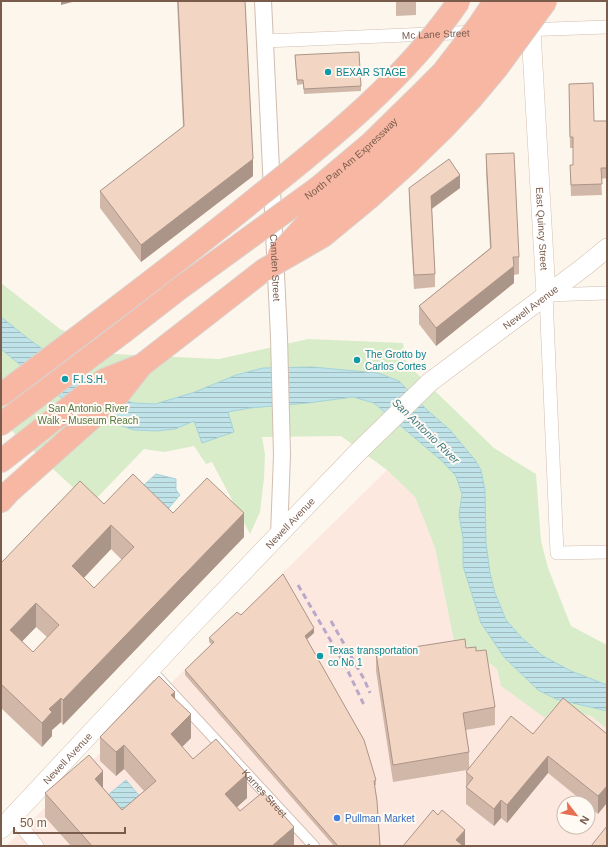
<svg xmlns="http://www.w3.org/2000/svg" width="608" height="847" viewBox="0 0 608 847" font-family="Helvetica,sans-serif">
	<defs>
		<pattern id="water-rules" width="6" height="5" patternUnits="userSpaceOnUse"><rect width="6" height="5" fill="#bfe3e8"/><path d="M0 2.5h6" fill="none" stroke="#a0bbbe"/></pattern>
	</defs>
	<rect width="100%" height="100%" fill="#fdf6ec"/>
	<path fill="#fde8e0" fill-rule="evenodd" d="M387,470L415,497L435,548L455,646L466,645L497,669L501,686L545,717L555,707L591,716L607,729V846H6ZM564,803H588V827H564Z"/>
	<path fill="#d8ecc9" d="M1,283L60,329L114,354L219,359L308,339L403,343L406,363L494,448L536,474L541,541L548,568L571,626L607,645V729L591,716L555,707L545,718L501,686L497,669L466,645L455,646L435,548L415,497L387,470L341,436L262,437L265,454L264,478L260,512L250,534L212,462L206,464L194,446L164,452L144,449L91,504L1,421Z"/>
	<path fill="url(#water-rules)" stroke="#a5d3da" d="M1,317L30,340L54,357L79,371L119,399L134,403L155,404L195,392L236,375L263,368L312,367L378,373L399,381L427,410L450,430L475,460L481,470L485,490L486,543L490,573L495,593L506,620L522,638L543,656L571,671L607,685V711L556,699L538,690L504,657L481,623L463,566V538L459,515L462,494L456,476L443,462L374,403L353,397L308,403L250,408L228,412L234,432L202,443L194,421L175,429L156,431L134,430L101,419L57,395L1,349Z
		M156,474L176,479V490L180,495L168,509L144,485Z
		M126,780L143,800L126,815L109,794Z"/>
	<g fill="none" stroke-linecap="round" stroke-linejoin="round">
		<defs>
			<g id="pedestrian">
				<path id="s1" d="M150,669L314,846"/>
			</g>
			<g id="minor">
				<path d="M522,30L607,27"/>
				<path id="s2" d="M265,41L477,32"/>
				<path d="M607,293L546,295L557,553L607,552"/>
				<path d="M13,816L37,846"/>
			</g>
			<g id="tertiary">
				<path id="s3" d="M263,1L279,337L282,455L279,535"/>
			</g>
			<g id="secondary">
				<path id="s4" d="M530,13L546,295"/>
				<path id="s5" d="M1,829L189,628L356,454L430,382L584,267L607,248"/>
			</g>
			<path id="motorway" d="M1,424L122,333
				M1,461L104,380L142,365L264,270
				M1,501L9,492L119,394L141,366"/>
		</defs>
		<use href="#pedestrian" stroke="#d1beb0" stroke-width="12"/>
		<use href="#minor" stroke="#d1beb0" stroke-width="14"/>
		<use href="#tertiary" stroke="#d1beb0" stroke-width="18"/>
		<use href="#secondary" stroke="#d6c0b0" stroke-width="20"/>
		<use href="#motorway" stroke="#dad1cd" stroke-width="24"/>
		<use href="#pedestrian" stroke="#fff" stroke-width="10"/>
		<use href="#minor" stroke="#fff" stroke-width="13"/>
		<use href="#tertiary" stroke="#fff" stroke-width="16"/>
		<use href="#secondary" stroke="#fff" stroke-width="19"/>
		<use href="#motorway" stroke="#f7b7a3" stroke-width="22"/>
		<path stroke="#b9a8c9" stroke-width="3" stroke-dasharray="6 4" stroke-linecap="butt" d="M298,585L345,665L365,707
			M331,621L364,679L370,693"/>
		<defs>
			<g id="motorway-bridge">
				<path d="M279,254L311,219L357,181L405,139L427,117L484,51L521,1"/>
				<path d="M264,270L323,236L369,198L409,162L443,129L471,99L497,68L546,1"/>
				<path id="s6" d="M122,333L180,288L319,187L370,144L421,94L443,72L479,25L495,1"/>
				<path d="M1,395C88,329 175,265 259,196C331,139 407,77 459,1"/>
			</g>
		</defs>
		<use href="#motorway-bridge" stroke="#dad1cd" stroke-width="24" stroke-linecap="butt"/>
		<use href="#motorway-bridge" stroke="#f7b7a3" stroke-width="22"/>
	</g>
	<path fill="#d1b7a8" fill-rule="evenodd" d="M177,1H245L253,176L141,262L100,208V191L183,127Z
		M396,1H416V15L396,16Z
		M295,55L361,86V91L304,94L303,84L297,85Z
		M569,95L594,121H607V178L601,179L602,195L571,196L570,165H573V148H570Z
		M486,154L519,257V274L514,275V283L436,346L419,324V306L490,248L486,172Z
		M409,188H460L432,209L435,274V287L414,289L409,202Z
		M104,504L173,513L244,537L63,725L61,722L52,730V736L42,747L1,708V563ZM111,549L122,560L94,588L84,578ZM36,627L47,637L33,652L22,641Z
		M241,615L314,633L306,639L376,780V785H374L380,846H334L185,675V670L212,645L209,642V638Z
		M466,648L476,651L495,707V725L466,730L469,752V767L533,734H607L598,814L588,806V803H585L548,773L507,823L501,818L494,826L466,804V772L467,770L393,782L376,671V653Z
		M175,698L191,738L182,747L193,759L247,798L237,807L240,811L294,846H71L45,817V793L103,788L122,810L144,791L124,769L116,776L100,761V737Z"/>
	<path fill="#aa9588" d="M61,1H76L61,5Z
		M253,159V176L141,262V245Z
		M460,175V188L431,209V196Z
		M514,266V283L436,346V328Z
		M244,513V537L63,725V700Z
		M111,525V549L72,590V566Z
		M36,603V627L10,654V630Z
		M314,628V633L305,641V636Z
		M175,692V716L171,695Z
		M61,698V722L52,730V736L42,747V723L49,709Z
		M191,714V738L171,758V734Z
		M124,745V769L116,776V752Z
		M548,756V773L507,823V805Z
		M103,771V795L95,779Z
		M247,774V798L225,818V794Z
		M607,786V803L598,814V796Z
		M501,800V818L494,826V809Z
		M294,827V846H272Z
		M465,830V846H456V840Z"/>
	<path fill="#f3d5c3" stroke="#aa9588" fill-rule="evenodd" d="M178,1H245L253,159L141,245L100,191L184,126Z
		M359,52L361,86L304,89L303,80H297L295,55Z
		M593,83L594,121H607V168H601L602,184L571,185L570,165H573V137H570L569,84Z
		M514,153L519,257H513L514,266L436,328L419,306L491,248L486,154Z
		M449,159L460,175L431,196L435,274L414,275L409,188Z
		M133,474L173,513L207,478L244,513L63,700L61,698L49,709L52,712L42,723L1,684V563L80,481L104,504ZM111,525L134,547L94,588L72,566ZM36,603L59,625L33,652L10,630Z
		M283,574L314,628L305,636L364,740L376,780L374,781L377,801L380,846H338L185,670L214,642L209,638L237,612L241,615Z
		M465,639L466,648L476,647V651L486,650L495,707L463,713L469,752L393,765L376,653Z
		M159,676L175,692L171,695L191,714L171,734L193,759L216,739L247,774L225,794L240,811L263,792L294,827L272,846H92L45,793L89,755L103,771L95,779L122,810L156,781L124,745L116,752L100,737Z
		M563,698L607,734V786L598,796L548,756L507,805L501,800L494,809L466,787L473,778L466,772L511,716L533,734Z
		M433,810L438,815L442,810L465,830L456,840L462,845V846H403Z
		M607,826V846H591Z
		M309,844L311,846H306Z"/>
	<g fill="#0f9aa8" stroke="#fffaf3" stroke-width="1.5">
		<circle cx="328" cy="72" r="4"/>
		<circle cx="357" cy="360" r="4"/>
		<circle cx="65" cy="379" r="4"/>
		<circle cx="320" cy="656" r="4"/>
	</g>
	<circle fill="#3f7fe0" stroke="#fffaf3" stroke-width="1.5" cx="337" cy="818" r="4"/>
	<g text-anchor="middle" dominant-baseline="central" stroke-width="4" stroke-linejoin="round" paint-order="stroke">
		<g font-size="10" fill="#7a5c4d" stroke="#fffaf3">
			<text stroke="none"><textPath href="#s2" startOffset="171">Mc Lane Street</textPath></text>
			<text stroke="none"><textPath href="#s6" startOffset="288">North Pan Am Expressway</textPath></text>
			<text stroke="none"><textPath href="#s4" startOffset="216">East Quincy Street</textPath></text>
			<text stroke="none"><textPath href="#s3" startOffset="267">Camden Street</textPath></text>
			<text stroke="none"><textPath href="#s5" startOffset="745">Newell Avenue</textPath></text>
			<text stroke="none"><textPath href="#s5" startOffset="421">Newell Avenue</textPath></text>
			<text stroke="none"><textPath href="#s5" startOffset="97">Newell Avenue</textPath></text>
			<text stroke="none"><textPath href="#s1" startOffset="169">Karnes Street</textPath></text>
		</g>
		<g font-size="10" fill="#0d838f" stroke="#fffaf3" text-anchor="start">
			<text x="336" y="72">BEXAR STAGE</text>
			<text x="365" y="354">The Grotto by<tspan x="365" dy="12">Carlos Cortes</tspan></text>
			<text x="73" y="379">F.I.S.H.</text>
			<text x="328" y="650">Texas transportation<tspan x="328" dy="12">co No 1</tspan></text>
		</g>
		<g font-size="10" fill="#537a41" stroke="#fffaf3">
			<text x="88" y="408">San Antonio River<tspan x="88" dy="12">Walk - Museum Reach</tspan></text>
		</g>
		<g font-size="10" fill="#366cbe" stroke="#fffaf3" text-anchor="start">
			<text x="345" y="818">Pullman Market</text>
		</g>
		<g font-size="11" font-style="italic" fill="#437c86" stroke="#fffaf3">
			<text transform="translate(426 431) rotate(44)">San Antonio River</text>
		</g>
	</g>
	<rect width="608" height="847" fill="none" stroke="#7a5c4d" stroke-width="4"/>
	<g transform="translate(576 815) rotate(121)"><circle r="19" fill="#fffaf3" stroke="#cabbb1"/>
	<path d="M0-3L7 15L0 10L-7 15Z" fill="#e76f51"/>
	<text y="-6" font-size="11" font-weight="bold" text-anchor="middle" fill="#7a5c4d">N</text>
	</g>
	<path d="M14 827v6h111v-6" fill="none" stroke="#7a5c4d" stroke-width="2"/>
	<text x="20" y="827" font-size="12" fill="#7a5c4d" stroke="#fffaf3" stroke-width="3" paint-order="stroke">50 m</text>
</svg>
